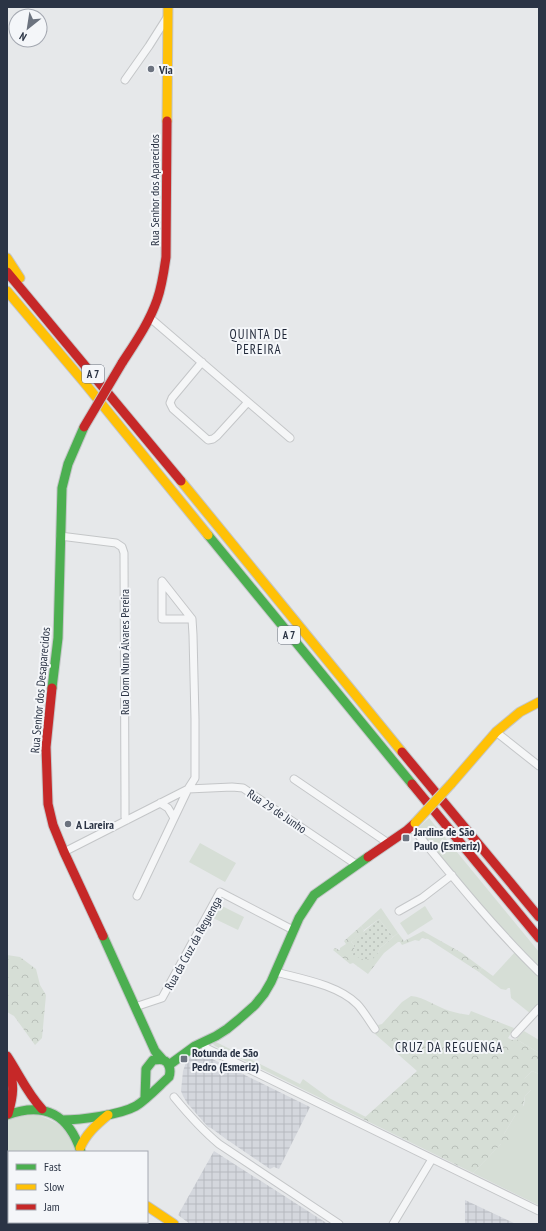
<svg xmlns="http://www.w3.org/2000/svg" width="546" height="1231" viewBox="0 0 546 1231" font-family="'PT Sans Narrow',sans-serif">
	<defs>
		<pattern id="industrial-grid" width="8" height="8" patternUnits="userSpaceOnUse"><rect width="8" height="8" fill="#d4d7dd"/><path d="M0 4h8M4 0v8" fill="none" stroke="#b6b9bf"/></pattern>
		<pattern id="forest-crowns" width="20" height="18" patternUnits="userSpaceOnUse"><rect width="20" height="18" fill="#d6ded6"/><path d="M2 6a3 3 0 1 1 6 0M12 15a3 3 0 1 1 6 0" fill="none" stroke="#b8bfb9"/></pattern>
		<pattern id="garden-dots" width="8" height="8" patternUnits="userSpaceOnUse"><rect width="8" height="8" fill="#d6ded6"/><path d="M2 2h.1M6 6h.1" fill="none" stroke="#b8bfb9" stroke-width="1.8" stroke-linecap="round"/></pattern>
	</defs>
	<rect width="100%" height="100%" fill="#e6e8ea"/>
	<path fill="url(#industrial-grid)" d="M198,1052L310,1107L279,1169L274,1167L270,1169L226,1139L211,1128L208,1127L187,1103L183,1096L181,1091L183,1071L188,1057Z
		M214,1151L328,1224H190L178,1215Z
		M465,1200L516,1224H465Z"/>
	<path fill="#d6ded6" d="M429,818L539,952V970L493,919L417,829Z
		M200,843L236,863L225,882L189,862Z
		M218,904L244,917L238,930L211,917Z
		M425,906L433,919L408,935L400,923Z
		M381,908L398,933L393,937L379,919L364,930L361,926Z
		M515,952L539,976V1004L531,1014L511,998L510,988H508L506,990L501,989L479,972L482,968L493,976Z
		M524,1031L539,1040V1053L516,1039Z
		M214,1041L300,1084L303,1079L329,1098L366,1117L363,1119L215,1046L213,1044Z
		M532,1071L539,1074L538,1205L473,1173L501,1144L504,1134L516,1114L524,1105L525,1096L531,1090L523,1081L525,1078Z
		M38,1115C62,1124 67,1128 76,1152H9V1172L7,1171V1121L15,1116Z"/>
	<path fill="url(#forest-crowns)" d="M361,926L364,930L363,933L351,942L354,945L355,951L352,955L378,953L380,948L398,933L404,941L423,931L462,953L482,968L479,972L428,939L422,938L419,941L415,940L402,945L400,942H398L384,953L368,974L353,963L350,964L333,950L335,948L339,950H340V948L346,944L344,941Z
		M7,955L20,957L36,969L40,985L46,995L42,1038L35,1045L14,1016L7,1012Z
		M411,996C425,997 436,1007 450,1011C456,1013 463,1014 469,1015L471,1011L514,1028L508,1038L512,1040L516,1039L539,1053V1074L532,1071L525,1078L524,1081L530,1082L533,1084L531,1090L525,1096L522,1111L516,1114L504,1134L509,1137L512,1142L508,1145L501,1144L473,1173L363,1119L417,1071L375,1034L379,1028L378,1025L382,1024L402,1002Z"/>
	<path fill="url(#garden-dots)" d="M379,919L393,937L380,948L378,953L371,961L369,959L365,960L352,955L355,951L354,945L351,942Z"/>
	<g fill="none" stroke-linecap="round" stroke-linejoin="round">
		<defs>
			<path id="street" d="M125,80L149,46L168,16
				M149,317L290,438
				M202,362L172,398L170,403L173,409L208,440L213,439L217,436L248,402
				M60,536L116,543L122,547L124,553L125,802V817L127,820
				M496,732L539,766
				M294,779L388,843
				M160,803L168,808L174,818
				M411,826C452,876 493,927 539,972
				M64,852L188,789L232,787L243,788L357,865
				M137,896L188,789L195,778V719L193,635L192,619L162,581V619H192
				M399,911L422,898L452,875
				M276,972C302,979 338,985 357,1004C363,1010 370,1022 375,1029
				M135,1007L162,998L220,892L293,930
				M515,1034L539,1008
				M201,1043L208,1049L539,1211
				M174,1097C188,1114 202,1130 219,1144L339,1224
				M393,1224L432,1159"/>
			<path id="fast" d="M208,535L412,784
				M52,688L58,638L62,488L68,464L84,427
				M103,936L155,1051L163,1060
				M169,1065L195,1046L216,1036L227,1029L238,1020L255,1005L264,994L271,982L299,918L314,895L368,857
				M7,1115C45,1101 69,1115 81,1152
				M62,1120C80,1120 120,1115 136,1106C147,1099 159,1086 169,1077C171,1071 170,1062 163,1060C160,1059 156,1060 153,1060L146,1069L145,1098
				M7,1189H9
				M127,1222L131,1224"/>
			<path id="slow" d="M167,121L168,7
				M7,258L20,278
				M7,291L83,381L208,535
				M181,481L402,752
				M451,784L496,732L520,712L539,702
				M80,1148C86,1134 96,1125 108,1115
				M147,1206L174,1224
				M102,1222L107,1224
				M67,1224L68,1222"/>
			<path id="jam" d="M7,272L181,481
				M122,363C135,343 149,323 157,300C162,286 164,271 166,257L167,121
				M52,688L46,747L48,804L53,825L64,852L103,936
				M402,752L539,917
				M412,784L539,938
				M368,857L406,831L415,823
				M7,1056C19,1074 27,1093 42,1109
				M8,1114C14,1094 14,1085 9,1064"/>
		</defs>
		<use href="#street" stroke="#c4c6c8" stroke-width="9"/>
		<use href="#fast" stroke="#c4c6c8" stroke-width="11"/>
		<use href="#slow" stroke="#c4c6c8" stroke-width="11"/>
		<use href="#jam" stroke="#c4c6c8" stroke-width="11"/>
		<use href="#street" stroke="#f5f6f7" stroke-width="7"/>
		<use href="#fast" stroke="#4caf50" stroke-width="9"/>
		<use href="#slow" stroke="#ffc107" stroke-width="9"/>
		<use href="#jam" stroke="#c62828" stroke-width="9"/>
		<defs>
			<path id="slow-bridge" d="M415,823L451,784"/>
			<path id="jam-bridge" d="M84,427L122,363"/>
		</defs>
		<use href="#slow-bridge" stroke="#c4c6c8" stroke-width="11" stroke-linecap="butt"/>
		<use href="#jam-bridge" stroke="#c4c6c8" stroke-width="11" stroke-linecap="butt"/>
		<use href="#slow-bridge" stroke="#ffc107" stroke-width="9"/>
		<use href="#jam-bridge" stroke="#c62828" stroke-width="9"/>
	</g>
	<g fill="#6c737f" stroke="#f4f6f9" stroke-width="1.5">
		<circle cx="151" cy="69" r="4"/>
		<circle cx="68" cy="824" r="4"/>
		<rect x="402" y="834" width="8" height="8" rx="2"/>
		<rect x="180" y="1055" width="8" height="8" rx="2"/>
	</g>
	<g text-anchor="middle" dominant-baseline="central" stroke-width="4" stroke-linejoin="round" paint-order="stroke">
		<g fill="#f4f6f9" stroke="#676e7b" stroke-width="1">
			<rect x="82" y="365" width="22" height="18" rx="3"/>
			<rect x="278" y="626" width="22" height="18" rx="3"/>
		</g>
		<g font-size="11" font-weight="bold" fill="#2b3445">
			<text x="93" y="374">A 7</text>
			<text x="289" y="635">A 7</text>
		</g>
		<g font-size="12" font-weight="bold" fill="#2b3445" stroke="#f4f6f9" text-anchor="start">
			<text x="159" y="69">Via</text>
			<text x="76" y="824">A Lareira</text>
			<text x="414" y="831">Jardins de São<tspan x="414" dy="14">Paulo (Esmeriz)</tspan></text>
			<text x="192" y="1052">Rotunda de São<tspan x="192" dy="14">Pedro (Esmeriz)</tspan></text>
		</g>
		<g font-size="12" fill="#2b3445" stroke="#f4f6f9">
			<text transform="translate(154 190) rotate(-90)">Rua Senhor dos Aparecidos</text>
			<text transform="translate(124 652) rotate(-90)">Rua Dom Nuno Álvares Pereira</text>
			<text transform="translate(40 690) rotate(-85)">Rua Senhor dos Desaparecidos</text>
			<text transform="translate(277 811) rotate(34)">Rua 29 de Junho</text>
			<text transform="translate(193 943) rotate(-61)">Rua da Cruz da Reguenga</text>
		</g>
		<g font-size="13" letter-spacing="1" fill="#1d2536" stroke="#f4f6f9">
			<text x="259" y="334">QUINTA DE<tspan x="259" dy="15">PEREIRA</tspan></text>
			<text x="449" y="1047">CRUZ DA REGUENGA</text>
		</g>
	</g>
	<rect width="546" height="1231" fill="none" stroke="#2b3445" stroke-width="16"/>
	<rect x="8" y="1151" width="140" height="72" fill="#f4f6f9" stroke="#a4a8b1"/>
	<rect x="16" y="1164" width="20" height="6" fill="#4caf50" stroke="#a4a8b1"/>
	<text x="44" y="1171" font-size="12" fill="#2b3445">Fast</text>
	<rect x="16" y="1184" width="20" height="6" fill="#ffc107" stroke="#a4a8b1"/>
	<text x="44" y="1191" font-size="12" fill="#2b3445">Slow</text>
	<rect x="16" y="1204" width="20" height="6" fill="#c62828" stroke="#a4a8b1"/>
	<text x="44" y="1211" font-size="12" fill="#2b3445">Jam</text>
	<g transform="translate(28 28) rotate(210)"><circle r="19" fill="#f4f6f9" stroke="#a4a8b1"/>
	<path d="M0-3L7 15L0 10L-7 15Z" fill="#6c737f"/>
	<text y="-6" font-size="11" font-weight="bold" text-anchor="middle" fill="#2b3445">N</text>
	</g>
</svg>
